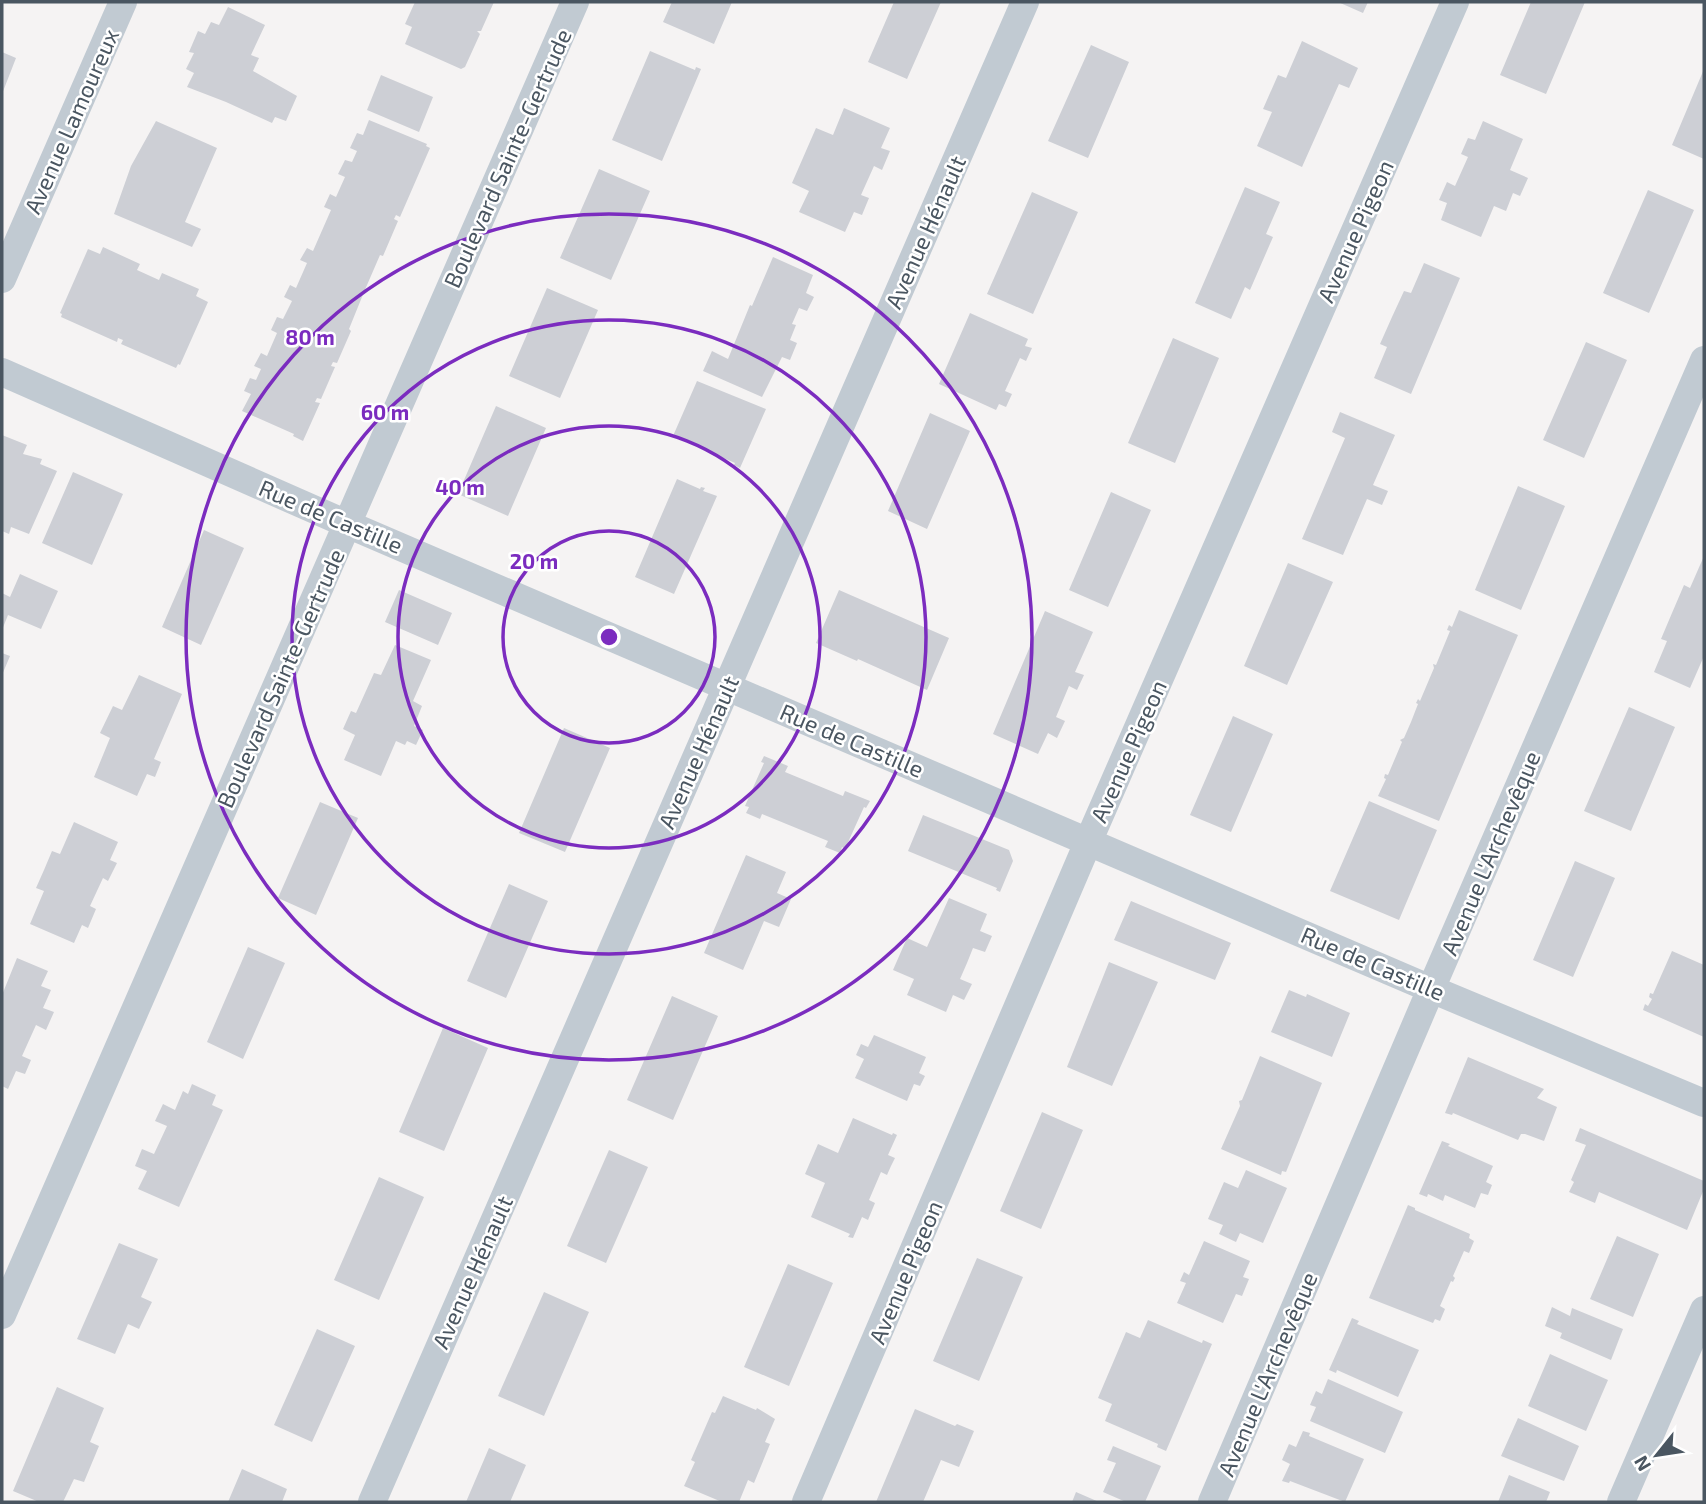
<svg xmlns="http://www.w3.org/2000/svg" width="1706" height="1504" viewBox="0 0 1706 1504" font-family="'Exo 2',sans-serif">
	<rect width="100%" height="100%" fill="#f5f3f3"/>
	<path fill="#cdcfd5" d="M415,2H494L481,31H477L480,34L465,67L461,69L405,44L412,27L405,24Z
		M672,2H732L714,44L663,22Z
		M894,2H941L907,79L868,62Z
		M1338,2H1368L1363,13Z
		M1531,2H1585L1546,94L1500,75Z
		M228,7L265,25L251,55L259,58L253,71L297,96L286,121L275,117L272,123L226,102L187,87L194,73L186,69L194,53L189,52L198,31L205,34L211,22L219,25Z
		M1302,41L1358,68L1349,88L1339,84L1302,167L1257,146L1272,112L1263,109L1278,75L1286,78Z
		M1091,45L1129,62L1088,158L1048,141Z
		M650,51L695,70L696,67L701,69L662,161L612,140Z
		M2,52L16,58L2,94Z
		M1704,69V159L1672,145Z
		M381,75L433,97L419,132L367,110Z
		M844,108L890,128L881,148L890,151L882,170L874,166L861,195L869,198L862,215L854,212L845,232L799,212L809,191L792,183L816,128L833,135Z
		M369,120L427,144L426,146L430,148L400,217L396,215L394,219L398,221L383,256L380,255L364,292L349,329L351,331L337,363L333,362L331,366L335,367L321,399L317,398L315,402L320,403L303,441L293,436L294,434L242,411L251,394L244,391L250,378L256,380L261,369L254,366L261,353L267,356L277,333L271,330L277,317L283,319L292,301L284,297L290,285L296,288L307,263L300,260L307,248L313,251L331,210L324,207L330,194L336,197L345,177L338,174L345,160L352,162L357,151L350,148L357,133L363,135Z
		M156,121L217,148L185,222L201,229L192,247L114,214L131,166Z
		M1483,121L1523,139L1510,170L1528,178L1520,196L1513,193L1506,211L1494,206L1481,237L1441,220L1447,203L1439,200L1447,182L1455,186L1468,157L1461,154L1468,138L1475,140Z
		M599,169L650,191L611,280L560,258Z
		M1245,187L1280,202L1266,234L1273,237L1250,290L1245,287L1231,319L1195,303Z
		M1648,190L1694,210L1649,313L1603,293Z
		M1032,192L1078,212L1033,314L987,294Z
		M103,247L140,264L137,270L159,280L162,273L199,289L196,296L208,302L180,365L178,364L176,368L121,344L123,340L118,338L117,342L61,317L62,314L60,313L88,249L100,254Z
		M773,257L813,275L806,293L814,297L807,311L799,308L792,324L796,325L790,340L797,343L790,360L782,357L762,397L703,371L712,351L728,359L750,305L752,306Z
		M1424,263L1460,278L1411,394L1374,378L1387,347L1380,344L1392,317L1404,291L1411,293Z
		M547,288L598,310L560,398L509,376Z
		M970,313L1028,339L1025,346L1032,348L1026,361L1020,358L1005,391L1012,394L1006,407L999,404L996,410L939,384Z
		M1173,338L1219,358L1175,463L1128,443Z
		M1586,342L1627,360L1584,458L1543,440Z
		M697,381L766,409L740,468L734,465L735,463L673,436Z
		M496,406L546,428L508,516L458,494Z
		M1340,412L1395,435L1373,485L1388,491L1382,505L1367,499L1343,555L1302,539L1345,438L1332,432Z
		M930,413L970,431L927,529L888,511Z
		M2,435L27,445L23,454L42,459L40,464L57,471L29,534L11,527L9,534L2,531Z
		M73,472L123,494L92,565L42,543Z
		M677,479L700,489L701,487L705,488L703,491L717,496L674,594L635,577Z
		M1518,486L1565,506L1521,610L1475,590Z
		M1111,492L1151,510L1108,607L1069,590Z
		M204,530L244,548L201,645L162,627Z
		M1704,556V656L1690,688L1654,672L1667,641L1661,639L1672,613L1684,585L1690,588Z
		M1288,563L1333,582L1287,685L1244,666Z
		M20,574L58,591L41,629L8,615L2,630V593L10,597Z
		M399,590L452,613L438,645L385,622Z
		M839,590L949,638L927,690L858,659L857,661L816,643Z
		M1459,610L1518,635L1439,821L1378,796L1386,779L1384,778L1385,774L1388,775L1402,742L1400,740L1404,738L1411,722L1418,704L1416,703L1418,699L1420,701L1434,668L1433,664L1436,665L1450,631L1447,630L1449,625L1452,627Z
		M1045,611L1093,632L1075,672L1084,675L1077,690L1069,686L1056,717L1065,721L1057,738L1048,733L1038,754L993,734Z
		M395,645L431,660L413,701L422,706L414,726L423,730L416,745L407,741L405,745L396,741L381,776L344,760L355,735L343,729L351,711L356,713L374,673L381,675Z
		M2,653L10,656L2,675Z
		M139,675L182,694L154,759L161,762L155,777L147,774L137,796L94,777L110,738L100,733L113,706L122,710Z
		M1629,707L1675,727L1631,831L1584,811Z
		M1233,716L1273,734L1231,832L1190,815Z
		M564,728L610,748L565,852L519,833Z
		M764,756L788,766L785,772L843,796L845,791L870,801L866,808L864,807L845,849L842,847L840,853L825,847L828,841L762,814L760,819L746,813L749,807L745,806L764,763L761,762Z
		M1369,801L1437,830L1399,920L1330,891Z
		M320,802L358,818L316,915L278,898Z
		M923,815L1009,850L1013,861L1000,892L996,890L997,888L908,851Z
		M74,822L118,842L110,860L117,863L108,881L103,878L90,906L96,909L88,928L82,925L74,943L30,924L44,891L36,888L44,870L52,851L60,854Z
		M746,855L786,872L777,893L791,899L779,927L764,921L743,970L704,953Z
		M1575,861L1615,878L1573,977L1533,960Z
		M509,884L548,901L506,998L467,981Z
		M949,898L987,914L980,931L992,936L985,952L973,948L967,963L960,979L972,984L964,1000L953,995L946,1012L907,995L914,979L893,970L907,938L927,947Z
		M1131,901L1231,943L1215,980L1114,940Z
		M248,947L285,963L243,1059L207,1042Z
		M1672,951L1704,965V1037L1643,1010L1645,1004L1648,1006L1652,999L1649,997L1650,993L1653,994Z
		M17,958L48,971L41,986L51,990L43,1008L54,1012L46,1030L36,1025L22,1056L31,1060L25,1074L16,1071L8,1089L2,1086V995Z
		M1109,962L1158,982L1112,1086L1067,1067Z
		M1289,990L1306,997L1307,994L1350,1013L1332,1057L1271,1032Z
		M672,996L718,1016L673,1120L627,1100Z
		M443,1028L488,1048L444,1151L399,1132Z
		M874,1035L926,1057L919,1073L925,1076L920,1086L914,1084L907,1101L855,1078L864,1059L856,1055L861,1044L868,1047Z
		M1260,1056L1322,1083L1286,1172L1282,1171L1281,1175L1221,1149L1240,1106L1239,1101L1242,1100Z
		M1468,1057L1544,1089L1537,1098L1557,1107L1544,1141L1525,1134H1521L1518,1140L1453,1113L1452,1115L1445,1113Z
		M192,1084L216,1095L212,1105L223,1110L179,1207L138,1189L147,1171L135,1166L142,1149L154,1154L167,1126L155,1121L163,1104L175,1110L183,1091L188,1094Z
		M1042,1112L1083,1130L1041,1229L1000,1211Z
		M853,1118L892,1135L893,1133L897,1135L888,1155L895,1158L891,1166L887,1175L881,1172L869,1200L875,1203L868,1220L862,1217L853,1238L848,1237L850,1234L811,1217L825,1183L805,1174L818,1144L838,1153Z
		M1580,1128L1704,1181V1189L1687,1230L1599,1192L1595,1203L1569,1192L1574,1182L1571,1180L1586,1145L1575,1141Z
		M1442,1141L1450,1144L1448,1146L1493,1166L1486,1182L1492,1185L1488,1195L1481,1193L1475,1208L1445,1195L1443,1201L1428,1194L1427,1197L1419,1194Z
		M609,1150L648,1167L606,1263L567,1246Z
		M1246,1170L1287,1188L1263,1243L1240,1233L1236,1242L1219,1234L1223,1225L1208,1219L1224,1182L1238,1188Z
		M379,1177L424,1197L379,1300L334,1280Z
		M1408,1205L1415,1208V1210L1470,1234L1469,1238L1474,1241L1469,1253L1464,1251L1453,1276L1455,1278L1453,1282L1451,1281L1440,1306L1445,1309L1440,1321L1435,1319L1433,1323L1369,1298Z
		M1617,1236L1659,1254L1633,1317L1590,1299Z
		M1204,1241L1250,1261L1243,1277L1249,1279L1242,1296L1236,1294L1223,1323L1177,1303L1186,1283L1180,1281L1184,1272L1189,1275Z
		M119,1243L158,1259L141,1297L152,1302L147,1312L139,1329L128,1324L115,1354L77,1339Z
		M977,1258L1023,1277L979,1381L933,1361Z
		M788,1264L833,1283L789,1386L744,1367Z
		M544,1292L589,1312L544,1416L498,1396Z
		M1552,1307L1570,1316L1572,1308L1623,1329L1611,1360L1560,1338L1562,1333L1545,1326Z
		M1352,1318L1359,1321L1357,1324L1419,1350L1398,1397L1337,1370L1336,1373L1329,1370Z
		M1148,1320L1202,1343L1203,1340L1212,1344L1166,1451L1157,1447L1158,1444L1105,1421L1112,1404L1098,1398L1126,1332L1140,1338Z
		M317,1329L355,1346L312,1442L274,1425Z
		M1550,1354L1608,1380L1586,1431L1528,1406Z
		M1328,1379L1403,1412L1385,1453L1310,1421L1316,1407L1310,1405L1316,1391L1322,1394Z
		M57,1387L104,1408L90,1442L99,1446L84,1482L74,1479L63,1502H39L13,1491Z
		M723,1396L756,1410L757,1408L775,1419L765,1442L770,1444L754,1483L748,1480L739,1502H722L684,1486L695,1462L691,1460L712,1412L715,1413Z
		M915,1409L955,1426L957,1424L974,1431L959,1467L941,1460L923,1502H876Z
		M1518,1418L1579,1446L1564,1481L1501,1456Z
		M1303,1431L1310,1433L1309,1436L1364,1459L1345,1502L1290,1481L1289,1483L1282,1481L1290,1464L1282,1460L1289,1444L1296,1447Z
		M1113,1446L1161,1466L1145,1502H1126L1103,1492L1116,1463L1107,1460Z
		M489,1448L526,1465L510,1502H466Z
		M242,1469L287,1489L282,1502H228Z
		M1509,1475L1550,1492L1546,1502H1498Z
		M1076,1492L1099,1502H1072Z"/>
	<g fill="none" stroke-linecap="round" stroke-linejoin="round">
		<path stroke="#c1cad2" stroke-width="28" d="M2,279L123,2
			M2,372L347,524L1431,989L1704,1103
			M2,1315L575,2
			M372,1502L1025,2
			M806,1502L1089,840L1455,2
			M1212,1502L1431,989L1704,360
			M1621,1502L1704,1310"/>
	</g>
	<g fill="none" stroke="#7b2cbf" stroke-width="3.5">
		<circle cx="609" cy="637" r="106"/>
		<circle cx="609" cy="637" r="211"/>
		<circle cx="609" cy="637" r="317"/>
		<circle cx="609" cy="637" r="423"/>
	</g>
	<g text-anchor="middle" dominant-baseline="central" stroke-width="5" stroke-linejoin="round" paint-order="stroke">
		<g font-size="23" fill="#4a5661" stroke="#fff">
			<text transform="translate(71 121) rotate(-66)">Avenue Lamoureux</text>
			<text transform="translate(507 158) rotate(-66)">Boulevard Sainte-Gertrude</text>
			<text transform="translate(1355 231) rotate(-66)">Avenue Pigeon</text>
			<text transform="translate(925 232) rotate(-66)">Avenue Hénault</text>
			<text transform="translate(331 516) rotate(23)">Rue de Castille</text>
			<text transform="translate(280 678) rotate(-66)">Boulevard Sainte-Gertrude</text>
			<text transform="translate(852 740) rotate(23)">Rue de Castille</text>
			<text transform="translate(1128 751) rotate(-66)">Avenue Pigeon</text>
			<text transform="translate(698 752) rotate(-66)">Avenue Hénault</text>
			<text transform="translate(1490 853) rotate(-67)">Avenue L'Archevêque</text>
			<text transform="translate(1373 963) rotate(23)">Rue de Castille</text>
			<text transform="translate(472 1272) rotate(-66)">Avenue Hénault</text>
			<text transform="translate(905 1272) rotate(-67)">Avenue Pigeon</text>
			<text transform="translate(1267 1374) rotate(-67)">Avenue L'Archevêque</text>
		</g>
	</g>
	<circle cx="609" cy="637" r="10" fill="#7b2cbf" stroke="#fff" stroke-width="3.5"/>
	<g font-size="21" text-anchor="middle" font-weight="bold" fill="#7b2cbf" stroke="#fff" stroke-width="5" stroke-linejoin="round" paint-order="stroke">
		<text x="310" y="345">80 m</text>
		<text x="385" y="420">60 m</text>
		<text x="460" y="495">40 m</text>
		<text x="534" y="569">20 m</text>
	</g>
	<rect width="1706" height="1504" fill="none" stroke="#4a5661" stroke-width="7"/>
	<g transform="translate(1657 1455) rotate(240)" stroke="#ffffff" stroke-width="5" paint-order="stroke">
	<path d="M0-5L12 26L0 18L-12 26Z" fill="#4a5661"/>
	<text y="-10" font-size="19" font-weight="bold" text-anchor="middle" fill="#4a5661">N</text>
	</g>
</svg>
